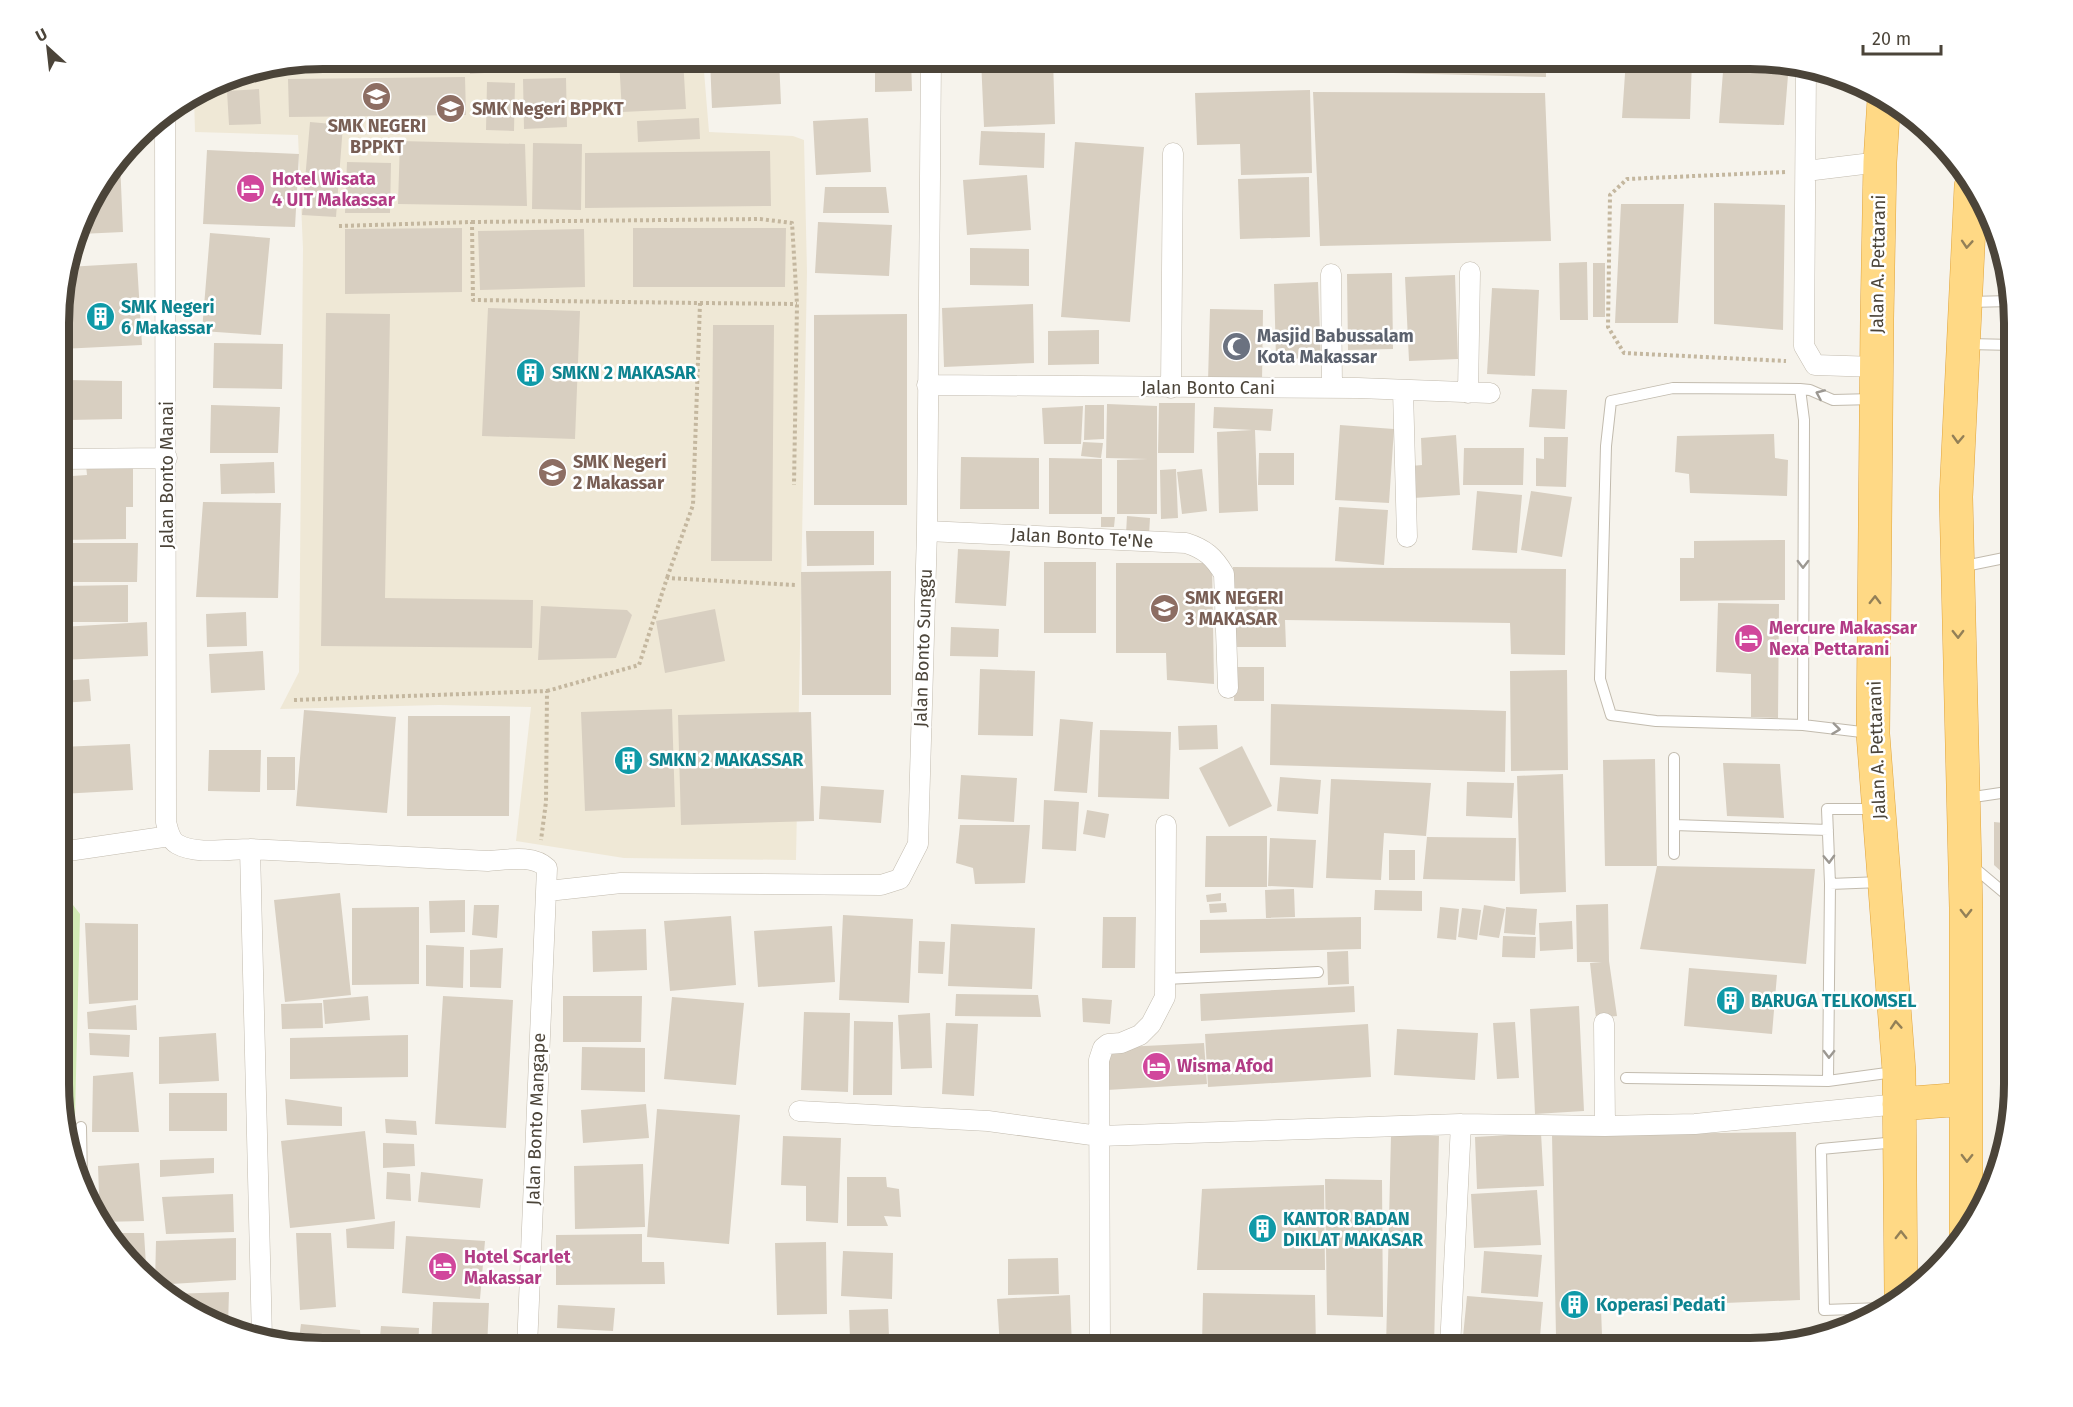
<svg xmlns="http://www.w3.org/2000/svg" width="2073" height="1407" viewBox="0 0 2073 1407" font-family="'Fira Sans',sans-serif">
	<rect width="100%" height="100%" fill="#f6f3ec"/>
	<path fill="#f7ead8" d="M2013,819L2014,1101L2002,1160Z"/>
	<path fill="#efe8d6" d="M323,59H703L709,132L793,136L804,140L807,272L796,860L624,858L516,841L531,707L439,705L280,709L299,672L303,249L298,135L195,132L194,96L222,78Z"/>
	<path fill="#d2eab5" d="M61,896H66L80,914L74,1156L61,1118Z"/>
	<path fill="#d8cfc1" d="M469,59H571L572,67L470,74Z
		M576,59H617L616,72L576,70Z
		M619,59H683L686,109L622,112Z
		M710,59H779L781,104L712,108Z
		M875,59H911L912,91L875,92Z
		M981,59H1053L1055,124L984,127Z
		M1157,59H1173L1174,73H1159Z
		M1201,59H1546V77L1201,68Z
		M1626,59H1692L1690,119L1622,118Z
		M1724,59H1767L1789,63L1784,125L1719,123Z
		M465,77L466,115L289,117L288,79Z
		M566,78L567,127L524,129L523,79Z
		M487,82L515,83L514,131L486,130Z
		M259,89L261,124L229,125L227,91Z
		M1310,90L1312,173L1241,175L1240,144L1197,145L1195,93Z
		M1313,92L1545,93L1551,241L1320,246Z
		M699,118L700,139L638,142L637,121Z
		M868,118L871,172L816,175L813,121Z
		M310,122L343,125L336,217L302,215Z
		M981,131L1045,133L1044,168L979,165Z
		M400,141L525,144L527,206L398,204Z
		M1075,142L1144,147L1130,322L1061,317Z
		M533,143L582,144L581,210L532,209Z
		M207,150L299,154L295,227L203,224Z
		M770,151L771,206L585,208V153Z
		M120,161L123,232L80,234L86,206Z
		M347,162L391,163L390,213H345Z
		M1027,175L1031,230L967,235L963,180Z
		M1309,177L1310,237L1240,239L1238,179Z
		M825,187H886L889,213H823Z
		M1714,203L1785,205L1783,330L1714,324Z
		M1621,204H1684L1678,323H1615Z
		M818,222L892,225L889,276L815,273Z
		M462,228V292L345,294V229Z
		M633,228H786L785,287H633Z
		M584,229L585,287L480,290L478,231Z
		M210,233L270,238L261,335L202,331Z
		M970,248L1029,249V286L970,285Z
		M1587,262L1588,320H1560L1559,263Z
		M137,263L142,345L61,349V289L67,267Z
		M1593,263H1605V317H1593Z
		M1392,273L1393,349L1348,350L1347,274Z
		M1455,275L1458,359L1409,361L1405,277Z
		M1318,282L1321,358L1276,359L1274,284Z
		M1492,288L1539,290L1535,376L1487,374Z
		M1033,304L1034,363L944,367L942,308Z
		M488,308L580,311L575,439L482,436Z
		M1210,309L1263,310L1262,382L1208,381Z
		M326,313L390,314L385,598L533,600L532,648L321,646Z
		M907,314V505H814V315Z
		M713,325H774L772,561H711Z
		M1099,330V364L1048,365V331Z
		M214,343L283,344L282,389L213,388Z
		M67,380L122,381V419L68,420Z
		M1532,389L1567,390L1565,429L1529,427Z
		M1159,403H1195L1194,453H1158Z
		M1107,404L1157,406V514H1117V460L1148,459L1106,458Z
		M211,405L280,407L278,453H210Z
		M1085,405H1104V439L1084,440Z
		M1083,406L1081,444H1044L1042,408Z
		M1214,407L1273,409L1271,431L1255,430L1258,511L1219,513L1217,432L1252,430L1213,428Z
		M1340,425L1394,429L1389,503L1335,500Z
		M1774,434L1775,458L1788,460L1787,496L1690,493L1689,474L1675,472L1677,436Z
		M1456,435L1460,495L1413,498L1411,466L1422,465L1421,438Z
		M1544,437H1568L1566,487L1536,486V458L1544,459Z
		M1083,442L1103,443L1101,458L1081,456Z
		M1464,448H1524L1523,485H1463Z
		M1259,453H1294V485H1258Z
		M961,457L1039,458V509H960Z
		M1049,458L1102,459V514H1049Z
		M274,462L275,493L221,494L220,464Z
		M133,463V507H126V539L61,540V482H72V476L87,475L86,465Z
		M1176,469L1178,518L1161,519L1160,470Z
		M1202,469L1207,511L1182,514L1177,472Z
		M1477,491L1522,495L1517,553L1472,550Z
		M1531,491L1572,497L1562,557L1521,550Z
		M203,502L281,503L278,598L196,597Z
		M1339,507L1388,510L1384,565L1335,561Z
		M1127,516L1150,518L1149,535L1126,534Z
		M1101,517H1115L1114,527H1101Z
		M806,531H874V565L807,566Z
		M1785,540V600L1680,601V558H1694V541Z
		M61,543H138L137,582H61Z
		M958,549L1010,551L1006,606L955,603Z
		M1044,562H1096V633H1044Z
		M1116,563H1212L1214,684L1167,680L1166,653H1116Z
		M1233,567L1566,569L1565,655L1511,654L1510,623L1285,620L1286,647H1235Z
		M891,571V695H802L801,572Z
		M128,585V622H61V586Z
		M1718,603L1779,604L1778,718L1751,717V674L1716,672Z
		M541,606L627,610L632,615L616,658L538,660Z
		M715,609L725,661L665,673L656,621Z
		M246,612L247,646L207,647L206,614Z
		M147,622L148,656L61,660V627Z
		M951,627L999,629L998,657L950,656Z
		M263,651L265,690L211,693L209,654Z
		M1234,667H1264V701H1234Z
		M980,669L1035,671L1033,736L978,735Z
		M1567,670L1568,770L1511,771L1510,671Z
		M89,679L91,701L61,703V681Z
		M1271,704L1506,711L1505,772L1270,765Z
		M672,709L675,807L585,811L581,712Z
		M304,710L396,717L387,813L296,806Z
		M811,712L814,821L681,825L678,715Z
		M408,716H510L509,816H407Z
		M1060,719L1093,722L1087,793L1054,791Z
		M1217,725L1218,749L1179,750L1178,726Z
		M1100,730L1171,732L1169,799L1098,797Z
		M130,744L133,790L61,794V747Z
		M1242,746L1272,806L1229,827L1199,768Z
		M209,750H261L260,792L208,791Z
		M267,757H295V790H267Z
		M1655,759L1657,866H1605L1603,760Z
		M1723,763L1780,764L1784,818L1727,816Z
		M1563,774L1566,892L1520,894L1517,776Z
		M961,775L1017,778L1014,822L958,819Z
		M1280,777L1321,780L1318,814L1277,811Z
		M1331,779L1431,783L1426,836L1384,833L1381,880L1326,878Z
		M1467,782L1514,783L1512,818L1466,816Z
		M821,786L884,790L881,823L819,819Z
		M1044,800L1079,802L1076,851L1042,849Z
		M1087,810L1109,814L1105,838L1083,834Z
		M1994,822L2014,824V883L1994,865Z
		M960,825H1030L1025,883L975,884L973,868L956,863Z
		M1206,836H1267V887H1205Z
		M1427,837L1516,838L1515,881L1423,879Z
		M1270,838L1316,840L1313,888L1268,886Z
		M1389,850H1415V880H1389Z
		M1657,866L1815,869L1806,964L1640,949Z
		M1294,889L1295,917L1266,918L1265,890Z
		M1375,890L1422,891V911L1374,910Z
		M340,893L351,995L285,1002L274,900Z
		M1221,893V901L1207,902L1206,895Z
		M465,900V932L430,933L429,901Z
		M1226,903L1227,912L1210,913L1209,904Z
		M1608,904L1609,961L1617,1016L1596,1018L1590,963L1602,962H1577L1576,905Z
		M474,905H499L497,938L472,935Z
		M1484,905L1505,909L1499,938L1479,935Z
		M419,907V984L352,985V908Z
		M1440,907L1459,909L1456,940L1437,938Z
		M1506,907L1537,909L1535,935L1504,933Z
		M1462,908L1481,910L1477,940L1458,937Z
		M843,915L913,919L909,1003L839,1000Z
		M731,916L736,985L670,991L664,921Z
		M1103,917H1136L1135,968H1102Z
		M1361,917V949L1200,953V920Z
		M1572,921L1573,949L1540,951L1539,923Z
		M85,923L138,924V1000L89,1004Z
		M951,924L1035,928L1032,989L948,986Z
		M832,926L835,982L758,987L754,931Z
		M646,929L647,970L593,972L592,931Z
		M1503,936L1536,937L1535,958L1502,957Z
		M919,941L945,942L943,974L918,973Z
		M426,945L464,947L463,988L426,986Z
		M503,948L501,988L470,987V950Z
		M1348,951L1349,984L1328,985L1327,952Z
		M1689,968L1777,975L1772,1034L1684,1026Z
		M1354,986L1355,1012L1201,1021L1200,994Z
		M956,994L1038,995L1041,1017L955,1016Z
		M368,996L370,1020L325,1024L323,1000Z
		M443,996L513,1000L506,1128L435,1124Z
		M563,996H642L641,1042H563Z
		M672,997L744,1003L736,1085L664,1079Z
		M1082,998L1112,1000L1110,1024L1083,1022Z
		M322,1003L323,1028L282,1029L281,1004Z
		M136,1005L137,1030L88,1029L87,1012Z
		M1579,1006L1584,1111L1535,1114L1530,1009Z
		M804,1012L850,1013L848,1092L801,1090Z
		M930,1013L932,1068L901,1069L898,1015Z
		M854,1021L893,1022L892,1095H853Z
		M1515,1022L1519,1078L1497,1079L1493,1023Z
		M946,1023L978,1024L974,1096L942,1094Z
		M1368,1024L1371,1077L1208,1087L1205,1034Z
		M1397,1029L1478,1033L1475,1080L1394,1075Z
		M89,1033L130,1035L129,1057L90,1055Z
		M216,1033L219,1081L159,1084V1037Z
		M408,1035V1077L290,1079V1038Z
		M1204,1043L1207,1084L1107,1090L1105,1048Z
		M582,1047L645,1048V1092L581,1090Z
		M133,1072L139,1132H92L93,1076Z
		M169,1093H227V1131H169Z
		M285,1099L342,1107V1126L287,1125Z
		M646,1104L649,1138L583,1143L581,1110Z
		M657,1109L740,1115L729,1244L647,1237Z
		M385,1119L416,1121L417,1135L386,1133Z
		M365,1131L375,1219L290,1228L281,1141Z
		M1796,1132L1800,1300L1601,1308L1602,1336H1556L1552,1135Z
		M1541,1133L1544,1186L1477,1189L1475,1137Z
		M783,1136L841,1138L838,1223L806,1221V1186L781,1185Z
		M1391,1136H1439L1434,1348H1386Z
		M383,1143L414,1144L415,1166L383,1168Z
		M214,1158V1173L160,1177V1160Z
		M139,1163L144,1221L100,1222L98,1166Z
		M643,1164L645,1227L575,1229L574,1166Z
		M387,1172L410,1174L411,1201L386,1199Z
		M421,1172L483,1179L480,1208L418,1202Z
		M847,1177H886L887,1187L899,1189L901,1217L884,1216L888,1226H847Z
		M1325,1179L1382,1180L1383,1317L1327,1315Z
		M1324,1185L1325,1270H1197L1202,1189Z
		M1537,1190L1541,1245L1474,1248L1471,1194Z
		M233,1194L234,1232L166,1234L162,1197Z
		M395,1221L394,1249L347,1248L346,1229Z
		M108,1233H144L146,1265H136Z
		M296,1233H331L336,1307L300,1310Z
		M642,1234V1262H664L665,1284L556,1285V1235Z
		M406,1236L485,1241L480,1299L402,1293Z
		M236,1238V1280L155,1285L156,1241Z
		M826,1242L827,1314L777,1315L775,1243Z
		M843,1251L893,1253L892,1299L841,1296Z
		M1484,1251L1542,1255L1538,1297L1481,1293Z
		M1058,1258L1059,1294L1008,1295V1259Z
		M229,1292L228,1326H222L171,1299V1294Z
		M1203,1293L1315,1295L1316,1348H1202Z
		M1070,1295L1072,1348H1000L997,1299Z
		M1467,1296L1543,1302L1539,1348L1462,1347Z
		M433,1302L489,1303L487,1348H431Z
		M558,1305L615,1308L613,1331L557,1328Z
		M888,1309L889,1337L850,1338L849,1310Z
		M301,1324L360,1330L361,1348L298,1346Z
		M381,1326L419,1328L418,1348H379Z
		M1659,1334L1784,1335V1341L1751,1348H1660Z
		M634,1335L635,1348H557V1340Z
		M664,1336L791,1337V1348H664Z
		M1326,1340L1370,1343V1348H1326Z"/>
	<g fill="none" stroke-linecap="round" stroke-linejoin="round">
		<defs>
			<path id="service" d="M1967,302L2013,301
				M1968,344L2014,345
				M1800,389L1673,388L1611,401L1606,446L1600,679L1611,715L1656,721L1803,725
				M1960,567L2014,556
				M1870,733L1803,725L1804,420L1800,389L1810,390L1833,400L1874,399
				M1967,798L2014,791
				M1874,809H1827L1830,884L1828,1081L1894,1072
				M1674,825V758
				M1674,854V825L1828,830
				M1971,865L2014,901
				M1830,884L1881,882
				M1165,979L1318,972
				M1626,1078L1828,1081
				M81,1127L82,1181
				M1883,1308L1824,1310L1821,1149L1897,1142"/>
			<path id="minor" d="M1806,67L1804,346L1815,365L1877,367
				M165,114L166,822C168,830 170,840 177,844C196,855 229,849 250,849L262,1339
				M1806,171L1880,162
				M1331,274L1332,388
				M927,385L1358,388L1490,393
				M1171,388L1173,153
				M1403,391L1407,537
				M1468,393L1470,272
				M61,459L167,458
				M927,531L1186,543C1205,549 1214,557 1224,574L1228,688
				M250,849L488,861C506,860 533,854 547,868L527,1348
				M61,852L170,836
				M548,891L621,883L881,885L900,879L918,844L927,531L931,59
				M1604,1023L1605,1126
				M799,1111L988,1121L1099,1136L1461,1124L1605,1126L1695,1124L1899,1104
				M1100,1348L1099,1060L1103,1048L1108,1044L1121,1043L1140,1035L1151,1024L1165,997L1166,825
				M1450,1348L1461,1124"/>
			<path id="trunk" d="M1884,99L1880,162L1877,319L1873,734L1899,1071L1901,1293
				M1899,1104L1965,1099
				M1966,1234V908L1956,497L1971,186"/>
		</defs>
		<use href="#service" stroke="#c2bbae" stroke-width="12"/>
		<use href="#minor" stroke="#c2bbae" stroke-width="21"/>
		<use href="#trunk" stroke="#e0a43c" stroke-width="34"/>
		<path stroke="#c4b79f" stroke-width="4" stroke-dasharray="3 3" stroke-linecap="butt" d="M1785,172L1627,179L1610,195L1608,327L1624,353L1786,361
			M472,222L760,219L792,223L797,304L794,485
			M339,226L472,222L473,300L700,303L693,505L667,578
			M700,303L797,304
			M547,691L639,665L667,578L795,585
			M294,700L547,691L546,802L541,840"/>
		<use href="#service" stroke="#fff" stroke-width="10"/>
		<use href="#minor" stroke="#fff" stroke-width="20"/>
		<use href="#trunk" stroke="#ffd985" stroke-width="33"/>
	</g>
	<defs><path id="oneway-chevron" d="M-2-3.5L2.5 0L-2 3.5" fill="none" stroke-width="1.6" stroke-linecap="round" stroke-linejoin="round" transform="scale(1.5)"/></defs>
	<g stroke="#938057">
		<use href="#oneway-chevron" transform="translate(1967 244) rotate(94)"/>
		<use href="#oneway-chevron" transform="translate(1958 439) rotate(92)"/>
		<use href="#oneway-chevron" transform="translate(1875 600) rotate(-89)"/>
		<use href="#oneway-chevron" transform="translate(1958 634) rotate(89)"/>
		<use href="#oneway-chevron" transform="translate(1966 913) rotate(90)"/>
		<use href="#oneway-chevron" transform="translate(1896 1025) rotate(-94)"/>
		<use href="#oneway-chevron" transform="translate(1967 1158) rotate(91)"/>
		<use href="#oneway-chevron" transform="translate(1901 1235) rotate(-90)"/>
	</g>
	<g stroke="#9c9892">
		<use href="#oneway-chevron" transform="translate(1820 394) rotate(-156)"/>
		<use href="#oneway-chevron" transform="translate(1803 564) rotate(90)"/>
		<use href="#oneway-chevron" transform="translate(1836 729) rotate(7)"/>
		<use href="#oneway-chevron" transform="translate(1829 859) rotate(88)"/>
		<use href="#oneway-chevron" transform="translate(1829 1054) rotate(91)"/>
	</g>
	<defs>
		<symbol id="school-disc" viewBox="-11 -11 22 22"><circle r="9.5" fill="#8d6e63" stroke="#fff"/><path d="M0-5L7-2L0 1L-7-2ZM-4 1L0 2.5L4 1V4Q0 6-4 4Z" fill="#fff"/></symbol>
		<symbol id="hotel-disc" viewBox="-11 -11 22 22"><circle r="9.5" fill="#d1479c" stroke="#fff"/><path d="M-6-4.5h1.5V1H6V5H4.5V3h-9V5H-6ZM-4 0a1.8 1.8 0 1 1 3.6 0ZM.5 0V-2.5h3Q6-2.5 6 0Z" fill="#fff"/></symbol>
		<symbol id="building-disc" viewBox="-11 -11 22 22"><circle r="9.5" fill="#0f9aa8" stroke="#fff"/><path d="M-4-6H4V6H1V3H-1V6H-4ZM-2.5-4.3h1.7v1.8h-1.7ZM.8-4.3h1.7v1.8H.8ZM-2.5-1h1.7V.8h-1.7ZM.8-1h1.7V.8H.8Z" fill="#fff"/></symbol>
		<symbol id="mosque-disc" viewBox="-11 -11 22 22"><circle r="9.5" fill="#6b7280" stroke="#fff"/><path d="M3.5-4.9A6 6 0 1 0 3.5 4.9A5 5 0 1 1 3.5-4.9Z" fill="#fff"/></symbol>
	</defs>
	<g fill-rule="evenodd">
		<use href="#school-disc" x="360" y="80" width="33" height="33"/>
		<use href="#school-disc" x="434" y="92" width="33" height="33"/>
		<use href="#hotel-disc" x="234" y="172" width="33" height="33"/>
		<use href="#building-disc" x="84" y="300" width="33" height="33"/>
		<use href="#mosque-disc" x="1220" y="330" width="33" height="33"/>
		<use href="#building-disc" x="514" y="356" width="33" height="33"/>
		<use href="#school-disc" x="536" y="456" width="33" height="33"/>
		<use href="#school-disc" x="1148" y="592" width="33" height="33"/>
		<use href="#hotel-disc" x="1732" y="622" width="33" height="33"/>
		<use href="#building-disc" x="612" y="744" width="33" height="33"/>
		<use href="#building-disc" x="1714" y="984" width="33" height="33"/>
		<use href="#hotel-disc" x="1140" y="1050" width="33" height="33"/>
		<use href="#building-disc" x="1246" y="1212" width="33" height="33"/>
		<use href="#hotel-disc" x="426" y="1250" width="33" height="33"/>
		<use href="#building-disc" x="1558" y="1288" width="33" height="33"/>
	</g>
	<g text-anchor="middle" dominant-baseline="central" stroke-width="5" stroke-linejoin="round" paint-order="stroke">
		<g font-size="18" font-weight="bold" fill="#785e54" stroke="#fff" text-anchor="start">
			<text x="472" y="109">SMK Negeri BPPKT</text>
			<text x="377" y="126" text-anchor="middle">SMK NEGERI<tspan x="377" dy="21">BPPKT</tspan></text>
			<text x="573" y="462">SMK Negeri<tspan x="573" dy="21">2 Makassar</tspan></text>
			<text x="1185" y="598">SMK NEGERI<tspan x="1185" dy="21">3 MAKASAR</tspan></text>
		</g>
		<g font-size="18" font-weight="bold" fill="#b23c85" stroke="#fff" text-anchor="start">
			<text x="272" y="179">Hotel Wisata<tspan x="272" dy="21">4 UIT Makassar</tspan></text>
			<text x="1769" y="628">Mercure Makassar<tspan x="1769" dy="21">Nexa Pettarani</tspan></text>
			<text x="1177" y="1066">Wisma Afod</text>
			<text x="464" y="1257">Hotel Scarlet<tspan x="464" dy="21">Makassar</tspan></text>
		</g>
		<g font-size="18" fill="#4b4439" stroke="#fff">
			<text transform="translate(1878 264) rotate(-89)">Jalan A. Pettarani</text>
			<text x="1208" y="388">Jalan Bonto Cani</text>
			<text transform="translate(167 475) rotate(-90)">Jalan Bonto Manai</text>
			<text transform="translate(1082 538) rotate(3)">Jalan Bonto Te'Ne</text>
			<text transform="translate(923 648) rotate(-88)">Jalan Bonto Sunggu</text>
			<text transform="translate(1877 750) rotate(-92)">Jalan A. Pettarani</text>
			<text transform="translate(536 1119) rotate(-88)">Jalan Bonto Mangape</text>
		</g>
		<g font-size="18" font-weight="bold" fill="#0d838f" stroke="#fff" text-anchor="start">
			<text x="121" y="307">SMK Negeri<tspan x="121" dy="21">6 Makassar</tspan></text>
			<text x="552" y="373">SMKN 2 MAKASAR</text>
			<text x="649" y="760">SMKN 2 MAKASSAR</text>
			<text x="1751" y="1001">BARUGA TELKOMSEL</text>
			<text x="1283" y="1219">KANTOR BADAN<tspan x="1283" dy="21">DIKLAT MAKASAR</tspan></text>
			<text x="1596" y="1305">Koperasi Pedati</text>
		</g>
		<g font-size="18" font-weight="bold" fill="#5b616d" stroke="#fff" text-anchor="start">
			<text x="1257" y="336">Masjid Babussalam<tspan x="1257" dy="21">Kota Makassar</tspan></text>
		</g>
	</g>
	<path d="M0 0H2073V1407H0ZM323 69H1750A254 254 0 0 1 2004 323V1084A254 254 0 0 1 1750 1338H323A254 254 0 0 1 69 1084V323A254 254 0 0 1 323 69Z" fill="#fff" fill-rule="evenodd"/>
	<path fill="none" stroke="#4b4439" stroke-width="8" d="M323 69H1750A254 254 0 0 1 2004 323V1084A254 254 0 0 1 1750 1338H323A254 254 0 0 1 69 1084V323A254 254 0 0 1 323 69Z"/>
	<g transform="translate(48 48) rotate(333)" stroke="#ffffff" stroke-width="4.5" paint-order="stroke">
	<path d="M0-4.5L10 22L0 15L-10 22Z" fill="#4b4439"/>
	<text y="-9" font-size="16" font-weight="bold" text-anchor="middle" fill="#4b4439">U</text>
	</g>
	<path d="M1863 45v9h78v-9" fill="none" stroke="#4b4439" stroke-width="3"/>
	<text x="1872" y="45" font-size="18" fill="#4b4439" stroke="#ffffff" stroke-width="4.5" paint-order="stroke">20 m</text>
</svg>
